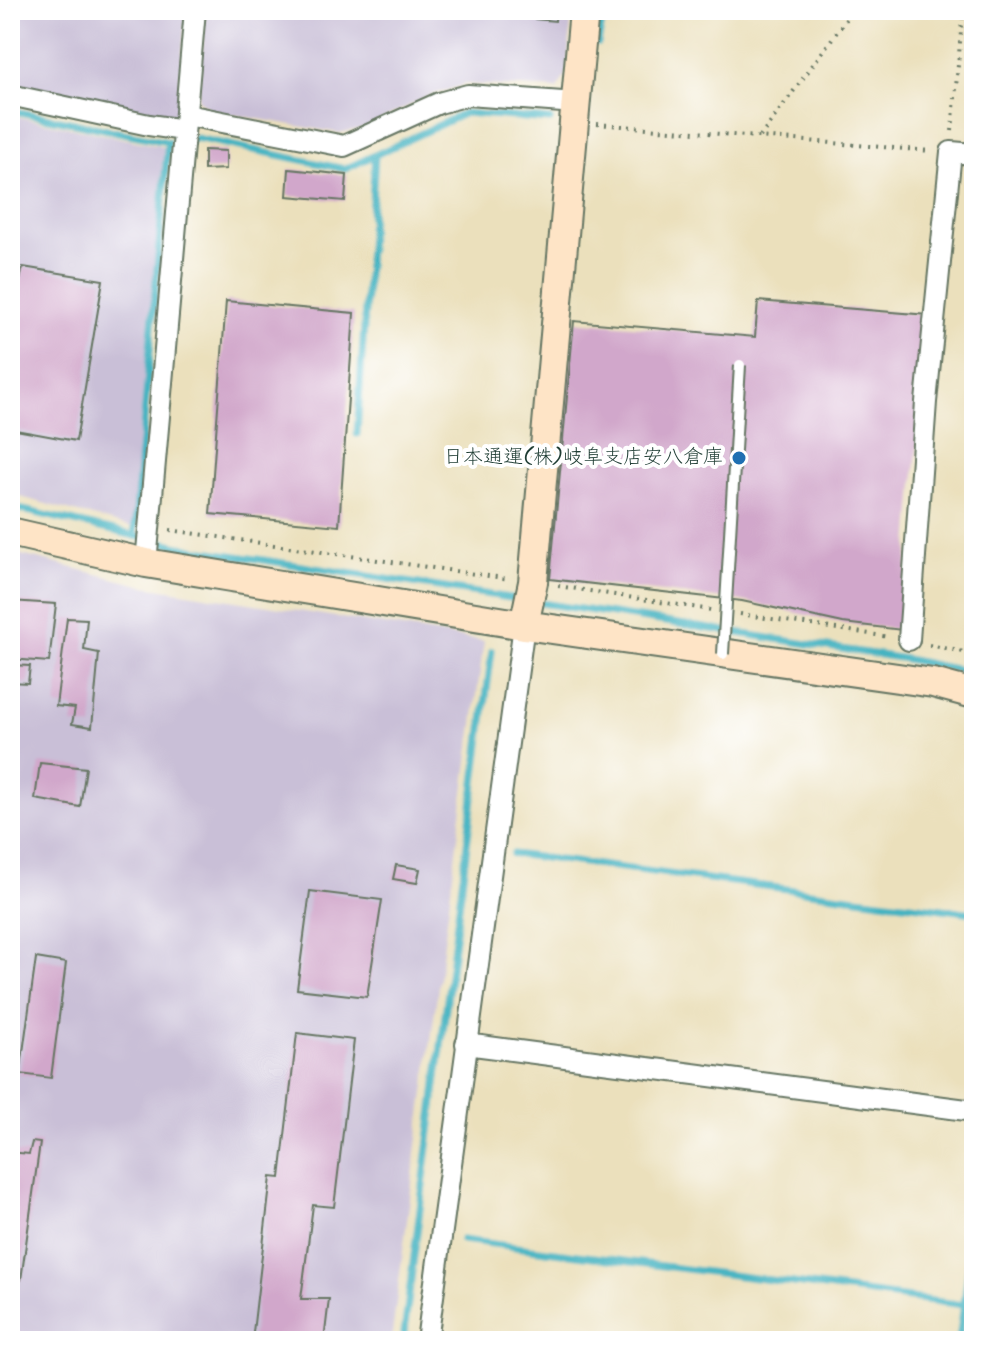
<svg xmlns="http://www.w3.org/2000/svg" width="984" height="1351" viewBox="0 0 984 1351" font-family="Kalam,'Klee One',sans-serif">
	<rect width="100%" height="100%" fill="#fff"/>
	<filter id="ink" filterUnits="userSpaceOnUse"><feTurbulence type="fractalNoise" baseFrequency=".0125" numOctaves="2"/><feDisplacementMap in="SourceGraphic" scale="16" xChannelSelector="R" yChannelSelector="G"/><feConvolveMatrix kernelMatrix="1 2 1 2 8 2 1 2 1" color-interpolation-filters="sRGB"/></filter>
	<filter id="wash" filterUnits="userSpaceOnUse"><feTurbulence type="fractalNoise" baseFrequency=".006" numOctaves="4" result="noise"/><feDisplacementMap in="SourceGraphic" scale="32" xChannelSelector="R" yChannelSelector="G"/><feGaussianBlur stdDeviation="1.8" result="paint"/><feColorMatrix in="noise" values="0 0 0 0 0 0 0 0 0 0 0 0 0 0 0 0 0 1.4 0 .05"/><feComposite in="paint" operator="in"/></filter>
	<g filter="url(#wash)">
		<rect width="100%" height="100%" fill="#ebe0bc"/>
		<path fill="#c9bfd7" d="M10,10H186L177,115L170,119L10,85Z
			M206,10H572L567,73L557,89L466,84L431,95L364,128L339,133L212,111L198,100Z
			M10,115L164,147L133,528L10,494Z
			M10,552L144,586L484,641L391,1341H10Z"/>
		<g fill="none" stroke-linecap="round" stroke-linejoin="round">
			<path stroke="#45b3c1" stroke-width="7" d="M598,43L604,10
				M10,110L168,142L134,536
				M185,143L196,138L345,169L465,113L550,120
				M357,434L375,155
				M10,507L192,549L523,600
				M535,602L906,659L974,673
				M513,854L974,913
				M462,1240L964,1305
				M403,1341L492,651
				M959,1341L974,1228"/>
		</g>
		<g id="blocks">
			<path fill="#d1a7cb" d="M461,10H556L555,21L461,12Z
				M204,150L226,151V169L204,170Z
				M289,169L347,175L345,201L287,196Z
				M23,267L103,280L76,441L10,429V287L18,289Z
				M226,301L354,313L339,526L210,514Z
				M758,301L928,315L902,630L843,623L742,601L550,579L574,321L755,337Z
				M10,601L56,604L49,662L10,659Z
				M67,618L87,619L84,650L99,653L92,727L72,724L75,708L56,706Z
				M10,665L30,666L28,683L10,682Z
				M40,763L86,768L80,807L35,799Z
				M396,865L420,869L417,883L393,879Z
				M310,891L382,900L367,997L297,989Z
				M36,958L66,963L51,1078L20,1074Z
				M297,1033L354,1040L334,1207L313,1205L301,1299H329L324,1341H252L271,1177L280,1178Z
				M32,1142L40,1143L21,1280L10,1279V1152L29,1154Z"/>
		</g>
	</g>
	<g filter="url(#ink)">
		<use href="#blocks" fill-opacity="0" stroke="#667664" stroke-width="2"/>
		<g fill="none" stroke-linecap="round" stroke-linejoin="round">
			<defs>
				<path id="street" d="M10,95L149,125L184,130
					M187,115L344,146L439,103L468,95L576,103
					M146,563L195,10
					M909,640L926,402L951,152L974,154
					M466,1044L974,1111
					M427,1341L524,625"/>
				<path id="secondary" d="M10,532L146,563L524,625L933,683L974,694
					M524,625L533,582L584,10"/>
			</defs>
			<use href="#street" stroke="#667664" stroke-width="24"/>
			<use href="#secondary" stroke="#667664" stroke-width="32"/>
			<path stroke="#667664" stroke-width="4" stroke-dasharray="2 6" stroke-linecap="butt" d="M597,124L931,151
				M952,131L963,10
				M760,137L853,10
				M170,530L510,579
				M558,586L711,610
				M740,614L889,637
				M929,645L974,654"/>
			<use href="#street" stroke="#fff" stroke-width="20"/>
			<use href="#secondary" stroke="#fee4c6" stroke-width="28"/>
			<defs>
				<path id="lane-bridge" d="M723,654L740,365"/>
			</defs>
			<use href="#lane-bridge" stroke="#667664" stroke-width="14" stroke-linecap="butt"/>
			<use href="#lane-bridge" stroke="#fff" stroke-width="10"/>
		</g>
	</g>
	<circle fill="#1f6fb2" stroke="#fff" stroke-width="3" cx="739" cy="458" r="8"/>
	<g text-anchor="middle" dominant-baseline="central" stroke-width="8" stroke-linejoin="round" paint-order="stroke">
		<g font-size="20" fill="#1f3d34" stroke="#fff" text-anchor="end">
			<text x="723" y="458">日本通運(株)岐阜支店安八倉庫</text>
		</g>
	</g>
	<rect width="984" height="1351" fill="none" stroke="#fff" stroke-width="40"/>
</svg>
